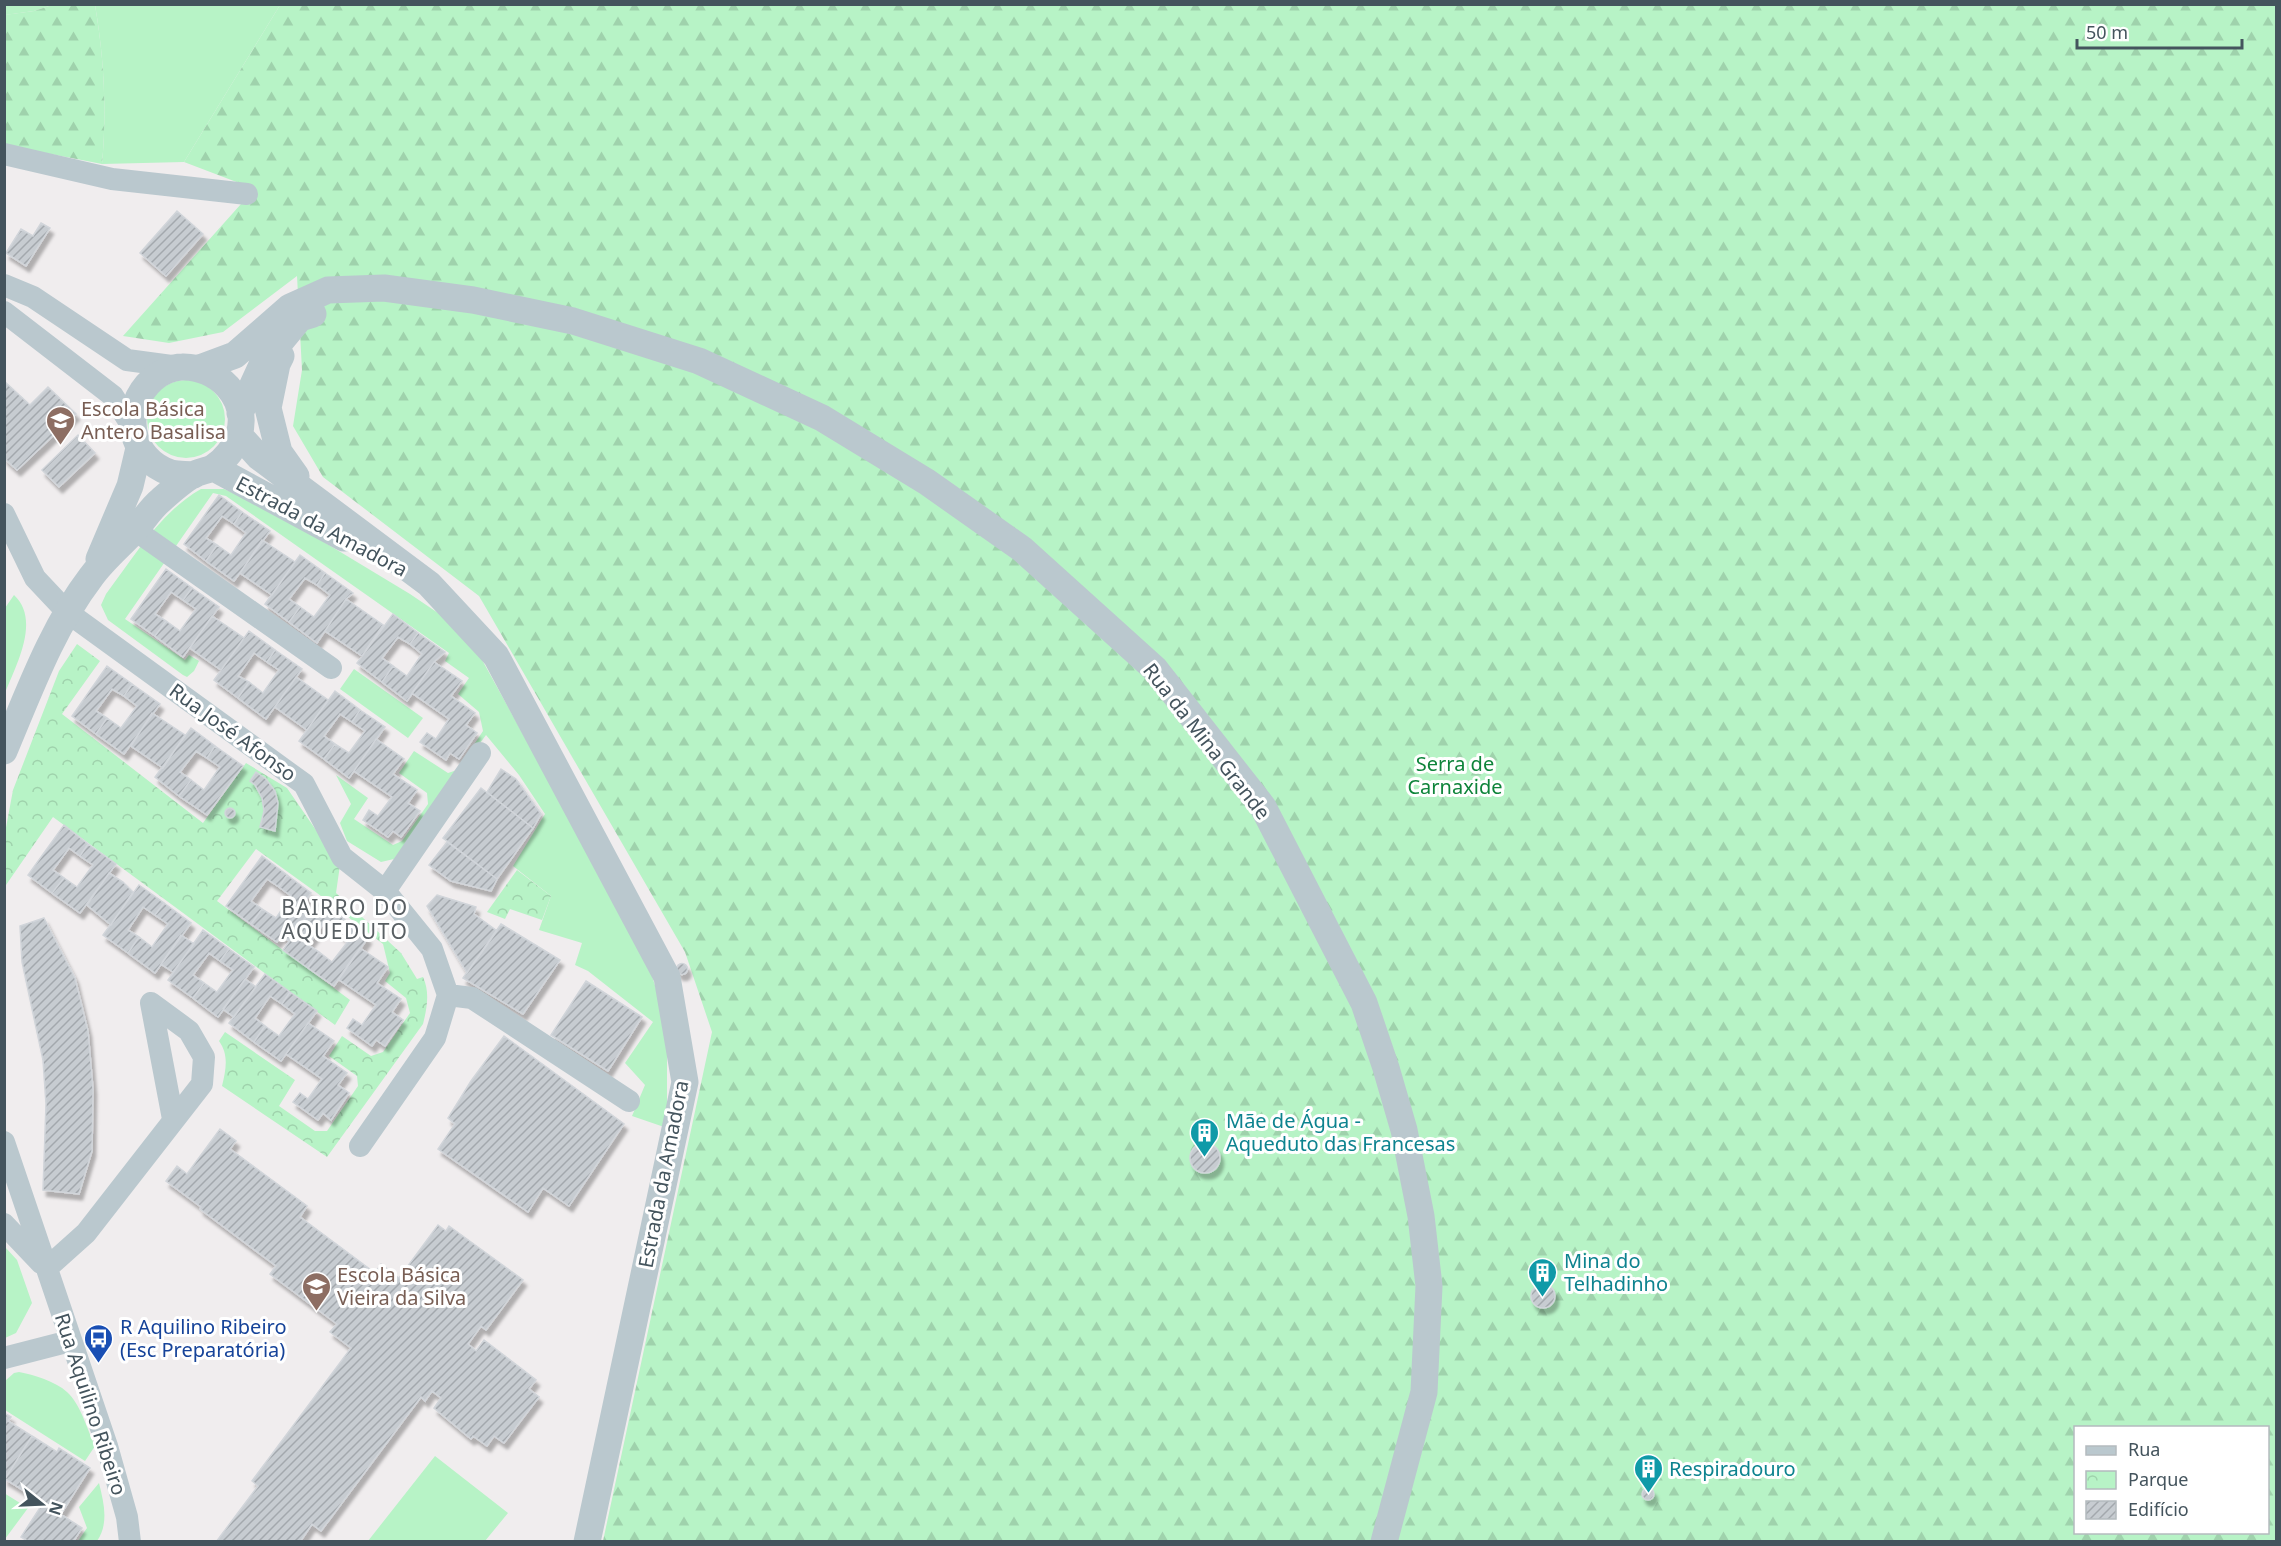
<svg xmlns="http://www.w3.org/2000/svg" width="2281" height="1546" viewBox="0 0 2281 1546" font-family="'Noto Sans',sans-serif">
	<defs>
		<pattern id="forest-firs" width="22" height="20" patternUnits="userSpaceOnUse" patternTransform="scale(1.5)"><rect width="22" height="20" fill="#b7f3c6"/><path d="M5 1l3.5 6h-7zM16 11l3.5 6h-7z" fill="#9fd2ac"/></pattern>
		<pattern id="park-crowns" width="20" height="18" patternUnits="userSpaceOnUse" patternTransform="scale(1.5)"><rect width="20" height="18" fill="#b7f3c6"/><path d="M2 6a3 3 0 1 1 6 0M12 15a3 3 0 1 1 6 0" fill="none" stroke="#9fd2ac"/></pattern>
		<pattern id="building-hatch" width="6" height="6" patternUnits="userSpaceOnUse" patternTransform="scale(1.5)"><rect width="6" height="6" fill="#c7ccd1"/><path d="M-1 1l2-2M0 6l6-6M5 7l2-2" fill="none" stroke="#a3a8ad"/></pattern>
		<filter id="shadow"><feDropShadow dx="3.5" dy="6" stdDeviation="1.5" flood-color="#0004"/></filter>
	</defs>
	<rect width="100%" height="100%" fill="#f0edee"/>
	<path fill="#b7f3c6" d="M4,5H52L34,11L5,15Z
		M95,5H280L184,162L102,164C107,111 104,57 95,5Z
		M147 419a39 39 0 1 1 78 0a39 39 0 1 1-78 0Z
		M201,489H224L262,506L304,530L410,594L444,617L481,658L576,830L652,976L667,1023V1128L632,1116L645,1085L625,1063L653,1022L588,971L575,965L582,943L539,930L551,896L513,866L545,814L519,775L486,735L394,859L381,862L347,841L340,823L351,804L336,775L368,798L354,819L393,845L402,841L428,804L427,793L399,773L414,751L448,773L457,770L483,731L479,712L458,694L469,678L445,661L449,653L226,496L213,493L125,619L185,660L189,655L199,661L194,671L187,677L183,675L108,620L101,605L106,594C134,557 160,512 201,489Z
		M14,595C41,620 16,665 5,693V608Z
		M354,669L423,718L408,738L340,689Z
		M5,1247L17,1260L32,1303L16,1333L5,1338Z
		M19,1372C34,1375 55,1381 67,1392C81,1405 87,1429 95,1446L85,1461L5,1410V1381L14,1373Z
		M435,1456L508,1513L485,1541H368Z
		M99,1483C104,1503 109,1524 97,1541H78L87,1528L79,1507Z
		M4,1493L28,1508L5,1539L4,1538Z"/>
	<path fill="url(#forest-firs)" fill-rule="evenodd" d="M52,5H95C104,57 107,111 102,164L5,145L4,15L34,11Z
		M280,5H2276V1541H603L712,1032L685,952L479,596L323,477L293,426L302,370L297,276L223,332L169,343L123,336L241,204L247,186L184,162ZM2076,1428H2268V1532H2076Z"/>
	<path fill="url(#park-crowns)" d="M77,644L100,661L62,714L203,823L246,763L287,788L340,865L336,893L401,953L417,979L423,977C430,992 427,1008 423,1024L327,1157L222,1086C226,1069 229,1055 219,1041L225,1032L295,1080L279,1106L315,1131H327L358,1086L357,1076L329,1056L342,1036L371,1056L383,1052L410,1013L406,998L385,981L390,973L383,944L317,893L256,849L217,901L350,1000L335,1025L53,817L6,885L5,884V833L13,790L59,671Z
		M517,870L551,896L542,920L510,909L505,919L487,912Z"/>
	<path fill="url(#building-hatch)" stroke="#d1d5da" stroke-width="1.5" filter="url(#shadow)" d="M177,211L203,234L166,276L140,253Z
		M41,223L50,228L26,266L6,253L21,229L33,236Z
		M4,381L30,405L48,387L76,414L17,470L4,458Z
		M78,435L95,453L59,487L42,470Z
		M219,495L242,512L234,524L222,516L206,538L217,545L206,561L184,544Z
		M242,512L270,531L234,581L206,561L217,545L231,555L246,533L234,524Z
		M262,540L295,562L272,595L240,573Z
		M300,555L325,573L317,585L305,578L289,599L300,607L289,622L265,604Z
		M166,569L192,588L183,600L171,592L155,614L166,621L155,636L131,619Z
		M325,573L353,593L346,599L317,643L289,622L300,607L314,617L330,595L317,585Z
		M192,588L219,607L183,657L155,636L166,621L180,631L196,609L183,600Z
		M346,599L383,625L362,656L325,631Z
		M393,614L418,633L410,644L398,637L382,658L393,666L382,682L357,663Z
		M212,616L244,638L221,670L190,648Z
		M249,631L275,650L267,662L254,653L238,676L249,682L238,698L214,680Z
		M418,633L445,652L434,662L407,701L382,682L393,666L407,676L422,654L410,644Z
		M275,650L302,669L266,719L238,698L249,682L263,693L279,670L267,662Z
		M434,662L462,681L451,696L475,713L466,725L477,733L459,759L450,753L446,760L420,742L427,733L436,739L449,719L412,693Z
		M107,666L132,684L124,696L112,689L96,711L107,718L96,734L72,716Z
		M296,677L328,700L307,730L275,707Z
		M132,684L160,704L124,754L96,734L107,718L121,728L137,706L124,696Z
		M335,691L360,710L352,722L340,714L324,736L335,744L324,759L299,741Z
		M360,710L385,727L349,778L324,759L335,744L349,753L365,731L352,722Z
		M152,713L185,735L163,768L131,746Z
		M191,728L215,746L207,758L196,751L180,772L191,780L179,796L155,777Z
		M376,739L404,759L393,774L417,790L408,803L420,811L401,837L393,831L388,837L363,820L369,810L378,816L392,797L354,771Z
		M215,746L243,766L207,815L179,796L191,780L204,790L220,767L207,758Z
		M501,769L516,779L541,814L533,828L487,792Z
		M256,772L266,779L275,791L278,803L275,831L260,827L264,811L262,798L255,785L250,781Z
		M481,788L533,828L497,879L443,838Z
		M225 813a5 5 0 1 1 10 0a5 5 0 1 1-10 0Z
		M64,825L88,844L80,856L69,848L53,870L64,878L52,893L28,875Z
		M447,842L497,879L491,891L451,881L429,865Z
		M88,844L116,864L80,913L52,893L64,878L77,887L93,865L80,856Z
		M262,856L287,875L279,887L267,879L251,901L262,909L251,924L226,906Z
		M109,873L123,882L133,892L111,925L87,905Z
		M287,875L311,893L277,942L251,924L262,909L276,918L291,896L279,887Z
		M139,885L164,903L155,915L143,907L128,930L139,937L128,953L103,935Z
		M437,895L476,907L474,914L497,931L467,973L427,906Z
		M319,900L344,919L335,931L324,923L308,945L319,952L308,968L283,950Z
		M164,903L191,923L155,973L128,953L139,937L152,947L168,924L155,915Z
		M303,904L311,909L289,941L281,936Z
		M44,918L75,978L88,1031L93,1089L92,1151L79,1194L43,1190L46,1104L43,1060L22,962L20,926Z
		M344,919L368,938L334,986L308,968L319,952L332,962L349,940L335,931Z
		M501,924L560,960L523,1014L463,978Z
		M203,930L229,949L220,961L209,953L193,975L204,983L193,998L168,980Z
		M181,935L194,944L173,972L161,964Z
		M360,948L388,967L377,983L401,999L392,1012L403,1020L385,1046L376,1040L372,1046L347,1028L353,1019L362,1025L376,1005L338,979Z
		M229,949L254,967L218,1017L193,998L204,983L217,992L233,970L220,961Z
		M676.5 969a5.5 5.5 0 1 1 11 0a5.5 5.5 0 1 1-11 0Z
		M265,974L290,992L282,1004L270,996L255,1018L265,1026L254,1042L229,1023Z
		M245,979L256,987L234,1017L223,1009Z
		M586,981L642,1017L608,1071L551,1035Z
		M290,992L317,1011L281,1061L254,1042L265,1026L279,1036L295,1014L282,1004Z
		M308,1023L334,1041L323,1056L347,1073L338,1085L349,1093L331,1120L323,1113L318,1120L293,1102L300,1093L308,1099L322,1079L286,1054Z
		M504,1036L624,1124L569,1206L543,1188L528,1212L438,1149L455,1124L448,1118L471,1081Z
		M220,1129L236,1141L230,1149L307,1206L300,1217L375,1273L381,1264L399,1278L438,1225L446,1231L449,1226L523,1280L486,1330L481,1326L468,1344L476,1351L484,1340L536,1380L529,1389L539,1397L504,1443L494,1436L487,1446L473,1436L471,1439L434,1408L441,1398L432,1391L425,1401L421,1397L321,1531L312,1524L300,1542H216L258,1486L252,1481L351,1348L330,1332L337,1324L270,1274L276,1266L200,1209L201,1207L166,1181L177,1166L187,1174Z
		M1190 1158a15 15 0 1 1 30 0a15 15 0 1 1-30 0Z
		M1531 1296a12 12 0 1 1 24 0a12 12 0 1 1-24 0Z
		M4,1413L11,1417L8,1421L32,1436L5,1479Z
		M32,1436L57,1452L59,1448L90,1468L61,1514L5,1479Z
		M1642 1494a6 6 0 1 1 12 0a6 6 0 1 1-12 0Z
		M43,1503L82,1528L73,1542H29L21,1537Z"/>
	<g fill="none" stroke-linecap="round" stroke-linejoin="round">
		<path stroke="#bac8ce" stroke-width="22" d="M4,154L112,179L247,194
			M4,285L33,297L127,360L179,367
			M4,312L113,396L133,428
			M4,514L35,578L67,612L304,784L342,857L385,891L432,949L448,995L435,1038L360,1146
			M135,530L331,668
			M385,891L480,753
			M448,995L472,998L629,1101
			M4,1142L107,1446L127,1517L130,1542
			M4,1224L41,1263
			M47,1268L86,1233L202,1084L204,1057L189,1031L151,1003L173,1119
			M4,1358L70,1341"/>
		<path stroke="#bac8ce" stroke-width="27" d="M281,356L277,364L268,408L279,452L296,476
			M200,368L235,355L290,307L328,290L384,288L473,300L573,321L699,361L822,418L927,482L1022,549L1155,669L1263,807L1364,1003L1386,1068L1404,1130L1421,1216L1429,1286L1424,1392L1384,1542
			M240,413L263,363L300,318L313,314
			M239,435L259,457L429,584L496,656L667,977L685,1082L587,1542
			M214,468L344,538
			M99,559L130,486L139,448
			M4,751C29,692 52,628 91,577C103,560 120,546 134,531C143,521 151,508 161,500C171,491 182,481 193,475C200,471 208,471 214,467C225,460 235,447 239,435C250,398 217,366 182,367C172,367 160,373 153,379C120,408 129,459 171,473C178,475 187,474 194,475"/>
	</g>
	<defs>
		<symbol id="school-pin" viewBox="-11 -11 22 30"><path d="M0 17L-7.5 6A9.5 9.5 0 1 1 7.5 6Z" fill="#8d6e63" stroke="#fff"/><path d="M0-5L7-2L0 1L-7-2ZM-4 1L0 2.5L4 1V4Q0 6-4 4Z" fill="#fff"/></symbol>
		<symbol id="building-pin" viewBox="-11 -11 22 30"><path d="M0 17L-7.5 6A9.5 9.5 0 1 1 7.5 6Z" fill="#0f9aa8" stroke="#fff"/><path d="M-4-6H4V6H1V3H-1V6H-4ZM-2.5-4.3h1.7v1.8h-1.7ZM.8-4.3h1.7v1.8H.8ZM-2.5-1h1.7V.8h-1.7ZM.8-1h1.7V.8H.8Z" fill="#fff"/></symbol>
		<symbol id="bus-pin" viewBox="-11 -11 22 30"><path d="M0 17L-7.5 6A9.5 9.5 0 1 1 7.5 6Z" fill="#1a4fb4" stroke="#fff"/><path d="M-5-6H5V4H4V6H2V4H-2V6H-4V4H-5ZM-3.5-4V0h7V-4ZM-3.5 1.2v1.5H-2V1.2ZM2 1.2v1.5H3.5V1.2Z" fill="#fff"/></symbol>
	</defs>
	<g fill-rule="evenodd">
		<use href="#school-pin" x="44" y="404" width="33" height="45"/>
		<use href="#building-pin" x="1188" y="1116" width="33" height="45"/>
		<use href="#building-pin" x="1526" y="1256" width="33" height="45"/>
		<use href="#school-pin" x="300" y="1270" width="33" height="45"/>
		<use href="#bus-pin" x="82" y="1322" width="33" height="45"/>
		<use href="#building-pin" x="1632" y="1452" width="33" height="45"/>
	</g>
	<g text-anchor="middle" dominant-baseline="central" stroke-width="6" stroke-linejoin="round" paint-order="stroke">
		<g font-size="20" fill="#785e54" stroke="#fff" text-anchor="start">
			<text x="81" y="408">Escola Básica<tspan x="81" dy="23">Antero Basalisa</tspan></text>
			<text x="337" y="1274">Escola Básica<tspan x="337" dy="23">Vieira da Silva</tspan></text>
		</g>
		<g font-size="20" fill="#44545d" stroke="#fff">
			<text transform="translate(322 526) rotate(28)">Estrada da Amadora</text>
			<text transform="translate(233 732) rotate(36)">Rua José Afonso</text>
			<text transform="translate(1207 741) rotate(52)">Rua da Mina Grande</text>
			<text transform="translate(663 1174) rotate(-79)">Estrada da Amadora</text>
			<text transform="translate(91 1404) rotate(72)">Rua Aquilino Ribeiro</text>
		</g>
		<g font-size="20" fill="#0e843a" stroke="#fff">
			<text x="1455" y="763">Serra de<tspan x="1455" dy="23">Carnaxide</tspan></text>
		</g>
		<g font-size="20" fill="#0d838f" stroke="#fff" text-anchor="start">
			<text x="1226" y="1120">Mãe de Água -<tspan x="1226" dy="23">Aqueduto das Francesas</tspan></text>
			<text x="1564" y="1260">Mina do<tspan x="1564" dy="23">Telhadinho</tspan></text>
			<text x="1669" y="1468">Respiradouro</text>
		</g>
		<g font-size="20" fill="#164399" stroke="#fff" text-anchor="start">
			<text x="120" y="1326">R Aquilino Ribeiro<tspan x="120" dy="23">(Esc Preparatória)</tspan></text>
		</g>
		<g font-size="21" letter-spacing="1.5" fill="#595f63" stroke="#fff">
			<text x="345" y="907">BAIRRO DO<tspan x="345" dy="24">AQUEDUTO</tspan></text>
		</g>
	</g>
	<rect width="2281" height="1546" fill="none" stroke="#44545d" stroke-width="12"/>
	<rect x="2074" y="1426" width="195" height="108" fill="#ffffff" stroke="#b4bbbe" stroke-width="1.5"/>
	<rect x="2086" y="1446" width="30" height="9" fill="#bac8ce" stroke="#b4bbbe" stroke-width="1.5"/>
	<text x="2128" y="1456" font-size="18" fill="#44545d">Rua</text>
	<rect x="2086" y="1471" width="30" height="18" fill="url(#park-crowns)" stroke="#b4bbbe" stroke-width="1.5"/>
	<text x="2128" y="1486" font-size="18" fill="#44545d">Parque</text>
	<rect x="2086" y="1501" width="30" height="18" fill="url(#building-hatch)" stroke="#b4bbbe" stroke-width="1.5"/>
	<text x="2128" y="1516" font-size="18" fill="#44545d">Edifício</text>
	<g transform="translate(42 1504) rotate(108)" stroke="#ffffff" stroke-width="4.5" paint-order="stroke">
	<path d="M0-4.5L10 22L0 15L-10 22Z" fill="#44545d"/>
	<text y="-9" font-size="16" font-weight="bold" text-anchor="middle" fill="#44545d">N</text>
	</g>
	<path d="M2077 39v9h165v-9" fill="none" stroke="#44545d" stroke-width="3"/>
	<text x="2086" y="39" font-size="18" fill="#44545d" stroke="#ffffff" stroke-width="4.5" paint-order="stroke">50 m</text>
</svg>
